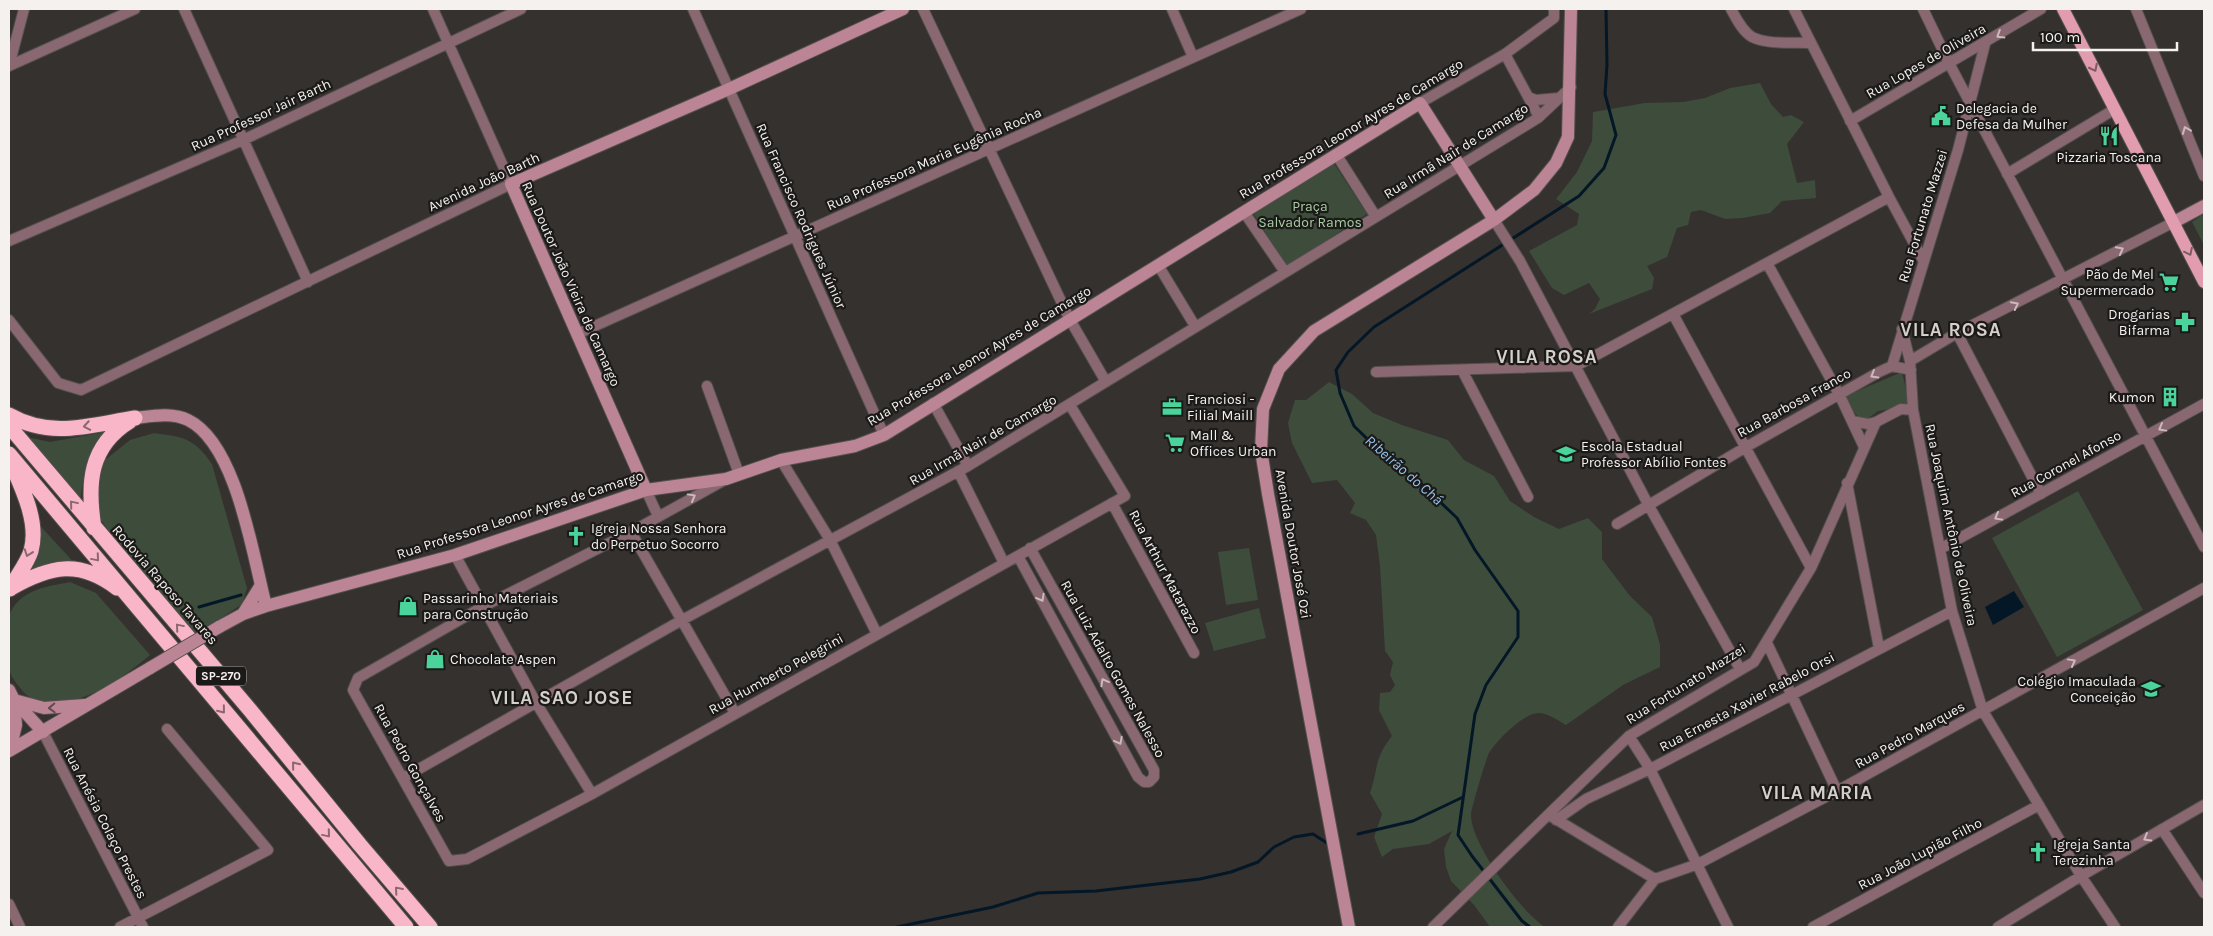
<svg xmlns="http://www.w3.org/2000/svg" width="2213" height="936" viewBox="0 0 2213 936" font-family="Karla,sans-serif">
	<rect width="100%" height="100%" fill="#35312e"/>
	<path fill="#3d4c3b" d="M1760,83L1771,104L1783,117L1791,115L1804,122L1787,144L1797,183L1815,180L1816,198L1782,201L1770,213L1743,218L1725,219L1701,210L1691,212L1688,225L1677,228L1667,257L1647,266L1654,278L1652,289L1589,314L1595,309L1600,299L1589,283L1564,295L1552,288L1529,251L1577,225L1579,214L1556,199L1577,172L1592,141L1593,112L1645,103L1683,102L1705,98L1730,88Z
		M1333,162L1367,214L1287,266L1253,213Z
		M2204,214V245L2192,222Z
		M1902,372L1910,406L1878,411L1865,421L1860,420L1843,397Z
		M1329,382L1352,394L1373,413L1402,425L1448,440L1464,460L1494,476L1510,501L1534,517L1559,529L1588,518L1602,532V559L1630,596L1652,617L1660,645V667L1623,685L1566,725C1557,720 1548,713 1538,713C1524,713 1496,741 1489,753C1486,759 1471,809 1471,815C1471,844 1521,912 1545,927H1490L1474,905L1451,881L1446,867L1444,849L1452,831L1429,844L1393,849L1382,857L1374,837L1382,814L1370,793C1379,767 1373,760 1392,736L1379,710L1380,693L1390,692L1395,685L1390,675L1393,662L1385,651L1380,566L1376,535L1366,520L1350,513L1355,503L1337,480L1312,483L1292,443L1288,423L1295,400H1306Z
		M111,431L92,454L82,487L79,510L27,437L50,442Z
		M154,433C184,437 194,438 212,464L247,588L242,604L193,637L150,588L96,513L98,483L105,460L130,440Z
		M2078,491L2143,610L2057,657L1992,538Z
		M33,518L79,568L19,581Z
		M1249,548L1258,600L1226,605L1218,552Z
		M70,582L96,593L150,655C121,679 90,703 51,702C39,702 28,699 21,689C16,683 11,677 9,669C6,653 9,632 9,615C21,589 45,587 70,582Z
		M1259,608L1266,638L1214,651L1205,623Z"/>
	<path fill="#041727" d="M2014,591L2024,607L1993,625L1985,607Z"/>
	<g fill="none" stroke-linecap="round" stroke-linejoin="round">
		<path stroke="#041727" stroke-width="3" d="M199,607L241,595
			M1358,834L1413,821L1463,797
			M897,927L993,907L1038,893L1096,891L1200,879L1231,872L1258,862L1274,847L1294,837L1313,834L1327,843
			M1530,927L1522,921L1472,856L1458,835L1475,714L1486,685L1518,637V611L1475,550L1457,518L1415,478L1399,470L1354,426L1340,393L1336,370L1348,352L1374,327L1579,196L1604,168L1616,135L1605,94L1607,65L1606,9"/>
		<defs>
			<path id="street" d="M184,9L308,282
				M693,9L884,435
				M923,9L1069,318L1106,382
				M1172,9L1193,57
				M1731,9C1736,18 1742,31 1752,37C1768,45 1794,42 1811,43
				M1794,9L1889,197L1923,260
				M1923,9L1949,63L2204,547
				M2136,9L2204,176
				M1505,54L1539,117
				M9,66L135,9
				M9,66L24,9
				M1528,97L1536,100L1559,98
				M1420,103L1505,54L1554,18V9
				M1850,121L2041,9
				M1336,154L1376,217
				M2007,174L2115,109
				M1244,212L1285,272
				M1494,220L1520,261L1649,506L1740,669
				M9,241L243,140L521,9
				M1767,263L1840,396L1864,447
				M1158,265L1195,326
				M1673,314L1811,568
				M9,320L58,383L81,390L511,184L433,9
				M1902,329L1910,361L1913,410L1952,611L1983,711L2081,876L2115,927
				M1957,333L2041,494
				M577,334L1301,9
				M1910,361L1957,333L2174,222
				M1892,366L1958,150L1985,44
				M1462,370L1528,497
				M1376,372L1576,366L1889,197
				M707,386L739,474
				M933,403L968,466
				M1852,421L1868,424L1876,422
				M781,460L830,540L877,634
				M958,471L1004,563
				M721,482L631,532L484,606L358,678L353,690L449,861L467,859L592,794L1125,496L1070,405
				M1847,483L1879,648
				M646,490L658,516
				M1112,503L1194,653
				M1617,524L1746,447L1879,372L1892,366L1911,370
				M631,532L735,713
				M1940,549L2204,404
				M455,555L535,701L592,794
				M1018,556L1138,777L1144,782H1149L1154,777V770L1030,548
				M1767,643L1837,791
				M43,732L143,927
				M1629,736L1650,769L1728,927
				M403,778L682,620L968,466L1538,118L1571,87
				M1549,815L1655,879L1698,864L1837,791L2204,588
				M1556,820L1586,799L1650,769L1952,611
				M2162,829L2204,893
				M9,904L20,927
				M120,927L268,850L167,729
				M1433,927L1629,736L1754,662L1811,568L1876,422L1901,409L1913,410
				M1618,927L1655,879
				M1813,927L2039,805
				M1998,927L2081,876L2204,805"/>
			<path id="secondary" d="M2174,222L2204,206
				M135,418C152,416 172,412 188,420C237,444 253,557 266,606
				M646,490L511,184L729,89L903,9
				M243,614L261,585
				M219,627L243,614L266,606L455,555L646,490L726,479L781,460L855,446L884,435L1420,103L1494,220
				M9,690L14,700L43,732
				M14,700L44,708L85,705
				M10,750L16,725L14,700
				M9,751L150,668
				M1349,927L1268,494L1261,450L1263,409L1279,369L1314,331L1494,220L1534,190L1556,163L1568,137L1571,9"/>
			<path id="primary" d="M2063,9L2204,282"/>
			<path id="highway" d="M9,415C51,439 90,425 135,418
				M9,426L250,710L360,845L430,927
				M9,454L406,927
				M94,528C87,484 89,446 130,421
				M11,588C50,566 79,559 117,588
				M10,589C16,577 27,564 31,551C39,523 23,490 12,465"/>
		</defs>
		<use href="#street" stroke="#54504d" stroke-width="12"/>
		<use href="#secondary" stroke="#54504d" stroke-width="14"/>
		<use href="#primary" stroke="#54504d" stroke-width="14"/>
		<use href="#highway" stroke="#54504d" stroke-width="17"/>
		<use href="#street" stroke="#8a6871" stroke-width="10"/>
		<use href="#secondary" stroke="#bb8595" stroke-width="12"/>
		<use href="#primary" stroke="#e19cb0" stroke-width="12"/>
		<use href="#highway" stroke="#f9b6c9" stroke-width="15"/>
		<defs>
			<path id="secondary-bridge" d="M150,668L219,627"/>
		</defs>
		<use href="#secondary-bridge" stroke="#54504d" stroke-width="14" stroke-linecap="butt"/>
		<use href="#secondary-bridge" stroke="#bb8595" stroke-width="12"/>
	</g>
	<defs><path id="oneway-chevron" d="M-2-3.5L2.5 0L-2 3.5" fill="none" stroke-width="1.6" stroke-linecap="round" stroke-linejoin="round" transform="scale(1.25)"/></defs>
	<g stroke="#cababd">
		<use href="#oneway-chevron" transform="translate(2000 35) rotate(148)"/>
		<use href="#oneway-chevron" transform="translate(2186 130) rotate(-112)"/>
		<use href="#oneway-chevron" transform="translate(2120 250) rotate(-28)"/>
		<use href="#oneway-chevron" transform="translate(2015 305) rotate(-27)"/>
		<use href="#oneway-chevron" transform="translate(1874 375) rotate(150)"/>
		<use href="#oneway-chevron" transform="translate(2162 428) rotate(151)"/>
		<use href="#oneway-chevron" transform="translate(692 497) rotate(-29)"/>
		<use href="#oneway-chevron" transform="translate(1998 517) rotate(151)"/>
		<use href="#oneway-chevron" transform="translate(1041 598) rotate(61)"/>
		<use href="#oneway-chevron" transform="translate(2072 662) rotate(-29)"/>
		<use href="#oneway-chevron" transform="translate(1104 682) rotate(-119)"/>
		<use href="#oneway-chevron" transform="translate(1119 741) rotate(62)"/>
		<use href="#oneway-chevron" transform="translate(2147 838) rotate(150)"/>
	</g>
	<g stroke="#7e5b64">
		<use href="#oneway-chevron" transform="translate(2094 68) rotate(63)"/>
		<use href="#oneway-chevron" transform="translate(2189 252) rotate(64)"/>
	</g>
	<g stroke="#8a6870">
		<use href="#oneway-chevron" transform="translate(87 426) rotate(170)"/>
		<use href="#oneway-chevron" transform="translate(73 504) rotate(-130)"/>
		<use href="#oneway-chevron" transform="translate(28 553) rotate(110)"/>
		<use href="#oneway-chevron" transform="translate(96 558) rotate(50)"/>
		<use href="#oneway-chevron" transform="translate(179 627) rotate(-130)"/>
		<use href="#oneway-chevron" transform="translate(222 710) rotate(51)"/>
		<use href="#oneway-chevron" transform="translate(295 765) rotate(-129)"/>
		<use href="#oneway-chevron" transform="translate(327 834) rotate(50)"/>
		<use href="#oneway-chevron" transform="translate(398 890) rotate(-131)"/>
	</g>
	<use stroke="#634a50" href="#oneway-chevron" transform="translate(52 708) rotate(178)"/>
	<defs>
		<symbol id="civic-bare" viewBox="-9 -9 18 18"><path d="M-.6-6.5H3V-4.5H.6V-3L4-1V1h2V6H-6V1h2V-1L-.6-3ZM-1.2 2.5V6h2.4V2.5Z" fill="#4ad49c" stroke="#1b1a18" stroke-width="2.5" paint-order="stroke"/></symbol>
		<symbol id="restaurant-bare" viewBox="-9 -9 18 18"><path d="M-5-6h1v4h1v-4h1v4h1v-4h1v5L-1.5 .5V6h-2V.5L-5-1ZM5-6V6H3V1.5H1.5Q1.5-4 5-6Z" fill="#4ad49c" stroke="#1b1a18" stroke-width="2.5" paint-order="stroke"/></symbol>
		<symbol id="supermarket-bare" viewBox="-9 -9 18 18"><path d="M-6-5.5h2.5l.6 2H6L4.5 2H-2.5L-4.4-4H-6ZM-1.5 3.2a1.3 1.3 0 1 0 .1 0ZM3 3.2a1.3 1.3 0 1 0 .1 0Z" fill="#4ad49c" stroke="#1b1a18" stroke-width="2.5" paint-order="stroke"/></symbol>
		<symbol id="pharmacy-bare" viewBox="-9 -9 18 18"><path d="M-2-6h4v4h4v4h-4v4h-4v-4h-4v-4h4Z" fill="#4ad49c" stroke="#1b1a18" stroke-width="2.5" paint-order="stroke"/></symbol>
		<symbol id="building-bare" viewBox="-9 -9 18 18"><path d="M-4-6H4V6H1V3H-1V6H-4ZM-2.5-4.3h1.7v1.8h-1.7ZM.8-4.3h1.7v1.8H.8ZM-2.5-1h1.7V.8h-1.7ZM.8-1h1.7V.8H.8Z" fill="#4ad49c" stroke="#1b1a18" stroke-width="2.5" paint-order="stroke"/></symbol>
		<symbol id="office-bare" viewBox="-9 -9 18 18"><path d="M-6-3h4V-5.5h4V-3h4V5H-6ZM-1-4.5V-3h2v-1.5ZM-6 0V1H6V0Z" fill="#4ad49c" stroke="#1b1a18" stroke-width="2.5" paint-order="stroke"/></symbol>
		<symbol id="school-bare" viewBox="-9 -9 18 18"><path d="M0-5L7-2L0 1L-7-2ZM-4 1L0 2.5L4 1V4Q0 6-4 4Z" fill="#4ad49c" stroke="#1b1a18" stroke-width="2.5" paint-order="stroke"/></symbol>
		<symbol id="church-bare" viewBox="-9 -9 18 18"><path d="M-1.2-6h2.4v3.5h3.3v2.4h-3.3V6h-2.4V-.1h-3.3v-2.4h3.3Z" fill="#4ad49c" stroke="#1b1a18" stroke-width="2.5" paint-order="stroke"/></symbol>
		<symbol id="shop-bare" viewBox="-9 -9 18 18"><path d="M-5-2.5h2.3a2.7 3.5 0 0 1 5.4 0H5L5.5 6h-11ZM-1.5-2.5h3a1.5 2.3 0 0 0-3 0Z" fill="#4ad49c" stroke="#1b1a18" stroke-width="2.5" paint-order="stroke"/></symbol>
	</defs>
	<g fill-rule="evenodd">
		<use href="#civic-bare" x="1927" y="102" width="28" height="28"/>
		<use href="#restaurant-bare" x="2095" y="122" width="28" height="28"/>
		<use href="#supermarket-bare" x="2155" y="268" width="28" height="28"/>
		<use href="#pharmacy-bare" x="2171" y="308" width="28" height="28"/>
		<use href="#building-bare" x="2156" y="383" width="28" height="28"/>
		<use href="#office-bare" x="1158" y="393" width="28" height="28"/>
		<use href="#supermarket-bare" x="1161" y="429" width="28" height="28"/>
		<use href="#school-bare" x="1552" y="440" width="28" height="28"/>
		<use href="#church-bare" x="562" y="522" width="28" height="28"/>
		<use href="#shop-bare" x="394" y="592" width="28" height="28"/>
		<use href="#shop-bare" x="421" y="645" width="28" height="28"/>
		<use href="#school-bare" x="2137" y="675" width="28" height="28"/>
		<use href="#church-bare" x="2024" y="838" width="28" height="28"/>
	</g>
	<g text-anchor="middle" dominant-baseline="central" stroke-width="4.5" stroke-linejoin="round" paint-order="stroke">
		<rect fill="#1b1a18" stroke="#b3b0ae" stroke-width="1" x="196" y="666.5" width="50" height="19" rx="4"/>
		<g font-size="12" font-weight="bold" fill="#f4f1ef">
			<text x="221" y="676">SP-270</text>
		</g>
		<g font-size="14" fill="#f4f1ef" stroke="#1b1a18">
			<text transform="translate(1926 61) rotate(-30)">Rua Lopes de Oliveira</text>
			<text transform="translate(261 115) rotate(-25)">Rua Professor Jair Barth</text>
			<text transform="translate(1351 129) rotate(-31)">Rua Professora Leonor Ayres de Camargo</text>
			<text transform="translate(1456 151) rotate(-32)">Rua Irmã Nair de Camargo</text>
			<text transform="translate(934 159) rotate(-24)">Rua Professora Maria Eugênia Rocha</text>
			<text transform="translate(484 182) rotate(-25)">Avenida João Barth</text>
			<text transform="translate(801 216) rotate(66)">Rua Francisco Rodrigues Júnior</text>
			<text transform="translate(1923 216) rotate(-73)">Rua Fortunato Mazzei</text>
			<text transform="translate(571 284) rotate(66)">Rua Doutor João Vieira de Camargo</text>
			<text transform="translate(979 356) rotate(-31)">Rua Professora Leonor Ayres de Camargo</text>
			<text transform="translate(1794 403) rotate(-29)">Rua Barbosa Franco</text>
			<text transform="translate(983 440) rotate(-30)">Rua Irmã Nair de Camargo</text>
			<text transform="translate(2066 464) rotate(-29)">Rua Coronel Afonso</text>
			<text transform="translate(520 515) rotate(-18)">Rua Professora Leonor Ayres de Camargo</text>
			<text transform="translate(1951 525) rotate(78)">Rua Joaquim Antônio de Oliveira</text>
			<text transform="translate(1293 544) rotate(80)">Avenida Doutor José Ozi</text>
			<text transform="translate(1165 572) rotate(62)">Rua Arthur Matarazzo</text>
			<text transform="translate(165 585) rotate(49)">Rodovia Raposo Tavares</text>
			<text transform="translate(1113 669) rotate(61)">Rua Luiz Adalto Gomes Nalesso</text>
			<text transform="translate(776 674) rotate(-29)">Rua Humberto Pelegrini</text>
			<text transform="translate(1686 684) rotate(-32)">Rua Fortunato Mazzei</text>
			<text transform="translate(1747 702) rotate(-28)">Rua Ernesta Xavier Rabelo Orsi</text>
			<text transform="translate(1910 735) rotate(-29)">Rua Pedro Marques</text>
			<text transform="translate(410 763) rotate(61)">Rua Pedro Gonçalves</text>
			<text transform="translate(105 823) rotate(63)">Rua Anésia Colaço Prestes</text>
			<text transform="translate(1920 854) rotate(-28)">Rua João Lupião Filho</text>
		</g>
		<g font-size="14" fill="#f4f1ef" stroke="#1b1a18" text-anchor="start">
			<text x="1956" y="108">Delegacia de<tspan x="1956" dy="16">Defesa da Mulher</tspan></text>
			<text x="2109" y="157" text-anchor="middle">Pizzaria Toscana</text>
			<text x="2154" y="274" text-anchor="end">Pão de Mel<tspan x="2154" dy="16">Supermercado</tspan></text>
			<text x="2170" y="314" text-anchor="end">Drogarias<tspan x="2170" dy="16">Bifarma</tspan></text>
			<text x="2155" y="397" text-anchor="end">Kumon</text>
			<text x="1187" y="399">Franciosi -<tspan x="1187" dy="16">Filial Maill</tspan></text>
			<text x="1190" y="435">Mall &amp;<tspan x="1190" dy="16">Offices Urban</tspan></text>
			<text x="1581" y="446">Escola Estadual<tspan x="1581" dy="16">Professor Abílio Fontes</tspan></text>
			<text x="591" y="528">Igreja Nossa Senhora<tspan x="591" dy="16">do Perpetuo Socorro</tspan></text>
			<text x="423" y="598">Passarinho Materiais<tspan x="423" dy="16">para Construção</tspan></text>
			<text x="450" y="659">Chocolate Aspen</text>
			<text x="2136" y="681" text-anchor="end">Colégio Imaculada<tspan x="2136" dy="16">Conceição</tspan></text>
			<text x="2053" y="844">Igreja Santa<tspan x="2053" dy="16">Terezinha</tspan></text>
		</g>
		<g font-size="14" fill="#a8cea3" stroke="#1b1a18">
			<text x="1310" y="206">Praça<tspan x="1310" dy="16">Salvador Ramos</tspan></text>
		</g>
		<g font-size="15" font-style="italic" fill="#98c3ea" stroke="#1b1a18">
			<text transform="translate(1404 470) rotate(41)">Ribeirão do Chá</text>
		</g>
		<g font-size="19" font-weight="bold" letter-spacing="1" fill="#d5d0cb" stroke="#1b1a18">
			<text x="1951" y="330">VILA ROSA</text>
			<text x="1547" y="357">VILA ROSA</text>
			<text x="562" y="698">VILA SAO JOSE</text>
			<text x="1817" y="793">VILA MARIA</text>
		</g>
	</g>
	<rect width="2213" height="936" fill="none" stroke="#f4f1ef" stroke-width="20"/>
	<path d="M2033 42v8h144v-8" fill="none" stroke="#f4f1ef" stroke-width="2.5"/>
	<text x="2040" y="42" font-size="15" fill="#f4f1ef" stroke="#1b1a18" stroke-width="4" paint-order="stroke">100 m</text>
</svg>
